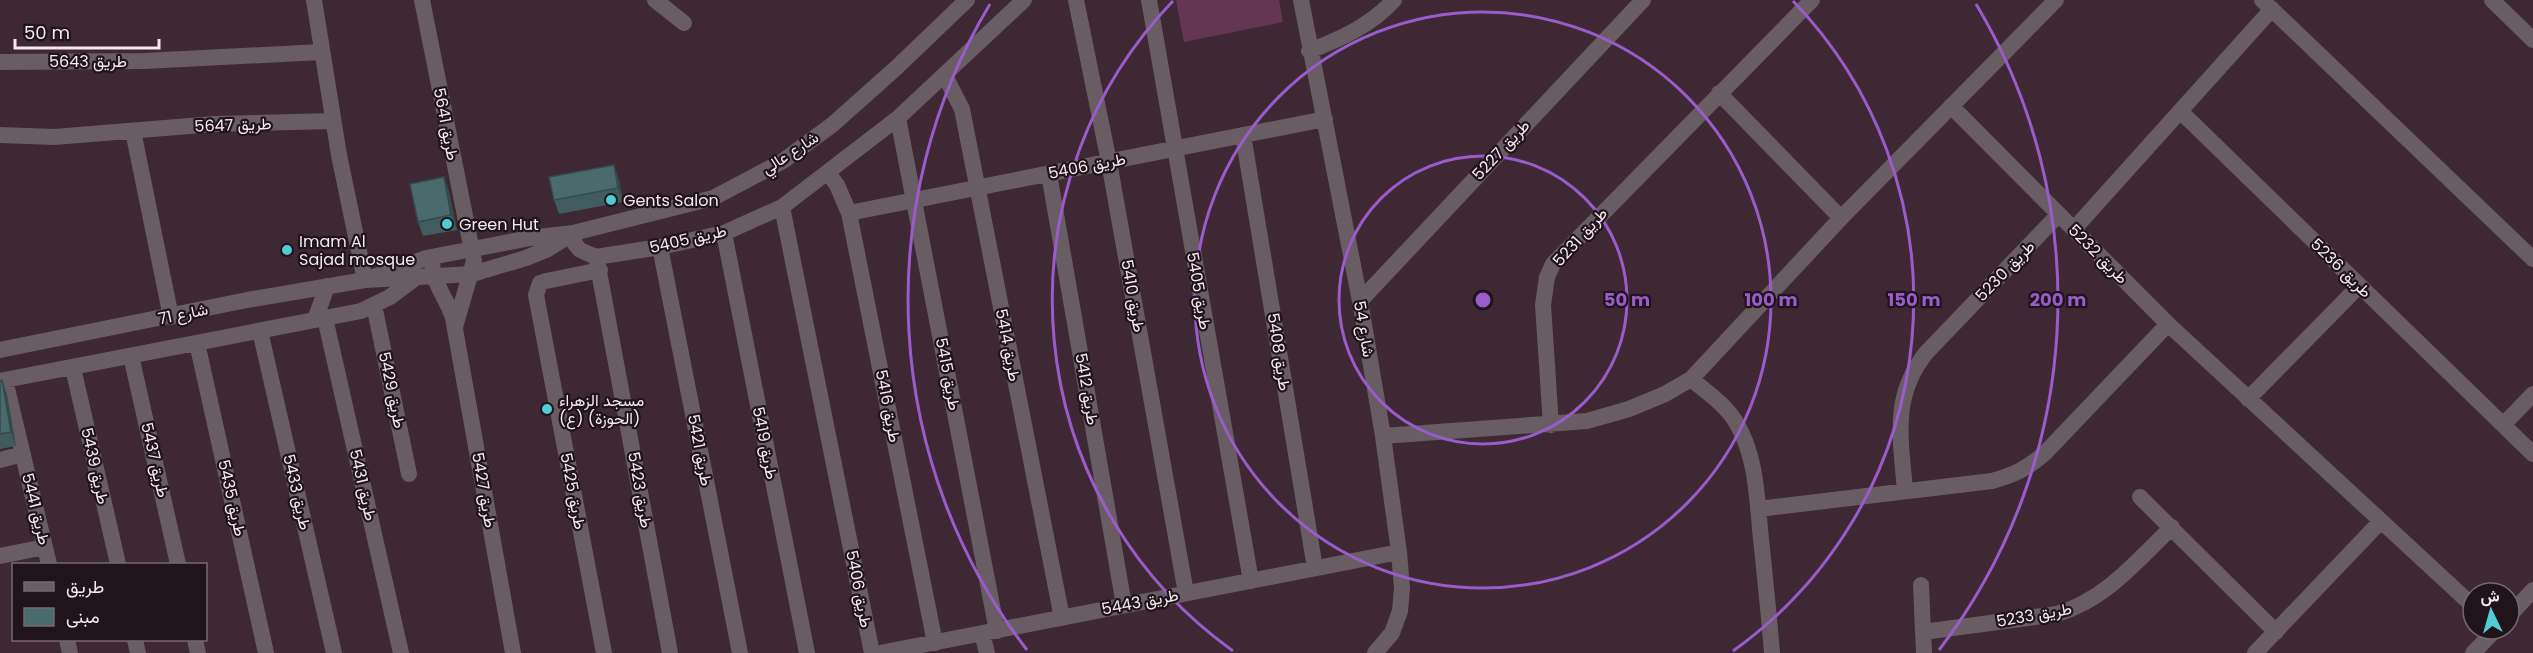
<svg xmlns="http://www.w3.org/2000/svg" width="2533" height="653" viewBox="0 0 2533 653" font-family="Poppins,Vazirmatn,sans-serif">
	<rect width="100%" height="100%" fill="#3d2834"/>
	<path fill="#653653" d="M1176,0H1279L1283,22L1184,42Z"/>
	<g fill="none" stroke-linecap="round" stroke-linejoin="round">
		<path stroke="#685d63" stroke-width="16" d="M314,0L339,155L365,280
			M422,0L474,261L455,327
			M655,0L684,23
			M1076,0L1109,162L1186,593
			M1149,0L1251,581
			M1301,0L1360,301L1383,436L1399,552L1402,588L1400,611L1392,633L1375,653
			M2262,0L2533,259
			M2492,0L2533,40
			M1309,51C1341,39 1371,25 1394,0
			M0,62L144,61L321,52
			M945,76L962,109L1062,618
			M1719,93L1841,218
			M1951,106L2168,324L2473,606
			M2180,111L2533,454
			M898,118L997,631
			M133,131L171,317
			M0,135L54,137L214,124L333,121
			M1243,135L1315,568
			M828,173L837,185L849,213L935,643
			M1049,174L1124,605
			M782,207L872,653
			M849,213L1325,119
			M2074,229L2272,9
			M573,233L575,244L580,250L596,257L660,247L724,233L782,207L898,118L1024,0
			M724,233L807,653
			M660,247L740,653
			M433,257C428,278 447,297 453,318L513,653
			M597,261L670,653
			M600,270L546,281L540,283L536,295L604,653
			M1360,301L1643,0
			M374,305L409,474
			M325,318L401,653
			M315,320L327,286
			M260,331L334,653
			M197,343L266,653
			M131,356L178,564
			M73,368L118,564
			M1691,379C1708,393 1726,405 1737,424C1757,458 1757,501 1761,539C1765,577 1769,615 1772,653
			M5,380L49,564
			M0,381L361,311L390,297L418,276
			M2248,399L2359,286
			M1551,425L1543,305L1547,277L1553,264L1812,0
			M2503,425L2533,394
			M1383,436L1587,421L1629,409L1665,394L1691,379L1841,218L2056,0
			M0,460L23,454
			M1905,491C1901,439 1891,397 1926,353L2059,214
			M2140,497L2276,632
			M1758,509L1992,481C2014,475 2028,468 2045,453L2168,324
			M0,556L45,547
			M1921,585L1923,632
			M2509,616L2533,590
			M982,633L987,653
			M67,640L70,653
			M135,640L138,653
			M195,640L198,653
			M880,653L1399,552
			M1924,653L1923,632L2057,614C2105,600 2137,561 2172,527
			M2255,653L2381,521
			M2473,653L2496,629"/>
		<path stroke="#685d63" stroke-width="16" d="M365,280L426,258L530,238L573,233L713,198L783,161L832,125L896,68L967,0
			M0,350L247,300L365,280L472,274L526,258L548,249L569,236"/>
	</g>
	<path fill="#405c5e" d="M614,165L619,180L623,202L559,214L554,200Z
		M444,177L449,192L457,230L423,236L418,222Z
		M2,380L7,395L16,446L0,449V381Z"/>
	<path fill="#344b4c" d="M614,165L619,180L623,202L618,188Z
		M444,177L449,192L457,230L451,215Z
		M2,380L7,395L16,446L11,432Z"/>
	<path fill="#4a6b6d" stroke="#344b4c" stroke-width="1.5" d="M614,165L618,188L554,200L549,177Z
		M444,177L451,215L418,222L410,184Z
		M2,380L11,432L0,434V381Z"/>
	<g fill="none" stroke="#9a5bcb" stroke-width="3">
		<circle cx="1483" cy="300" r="144"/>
		<circle cx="1483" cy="300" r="288"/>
		<path d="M1233 651A431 431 0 0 1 1173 1M1793 1A431 431 0 0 1 1733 651"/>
		<path d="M1027 650A575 575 0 0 1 990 4M1976 4A575 575 0 0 1 1939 650"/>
	</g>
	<g fill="#51ccd3" stroke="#1e141a" stroke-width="2">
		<circle cx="611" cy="200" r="6"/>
		<circle cx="447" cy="224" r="6"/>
		<circle cx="287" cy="250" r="6"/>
		<circle cx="547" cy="409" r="6"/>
	</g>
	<g text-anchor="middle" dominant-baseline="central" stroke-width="4.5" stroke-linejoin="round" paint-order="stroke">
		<g font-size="16" fill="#f6e8f0" stroke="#1e141a">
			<text x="88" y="61">طريق 5643</text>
			<text transform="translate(446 124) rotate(79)">طريق 5641</text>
			<text transform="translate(233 125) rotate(-2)">طريق 5647</text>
			<text transform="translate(1501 150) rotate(-47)">طريق 5227</text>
			<text transform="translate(790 153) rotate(-33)">شارع عالي</text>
			<text transform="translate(1087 166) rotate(-11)">طريق 5406</text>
			<text transform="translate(1580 237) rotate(-48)">طريق 5231</text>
			<text transform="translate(688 239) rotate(-13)">طريق 5405</text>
			<text transform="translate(2098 254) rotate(45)">طريق 5232</text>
			<text transform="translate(2341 268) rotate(44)">طريق 5236</text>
			<text transform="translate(2005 271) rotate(-46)">طريق 5230</text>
			<text transform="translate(1199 291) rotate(80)">طريق 5405</text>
			<text transform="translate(1133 296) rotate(80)">طريق 5410</text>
			<text transform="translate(183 314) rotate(-12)">شارع 71</text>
			<text transform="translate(1364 329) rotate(80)">شارع 54</text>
			<text transform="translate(1008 345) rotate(79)">طريق 5414</text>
			<text transform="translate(1279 352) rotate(81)">طريق 5408</text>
			<text transform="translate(948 374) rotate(79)">طريق 5415</text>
			<text transform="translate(1087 389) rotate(80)">طريق 5412</text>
			<text transform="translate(392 390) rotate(78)">طريق 5429</text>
			<text transform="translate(888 406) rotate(79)">طريق 5416</text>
			<text transform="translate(765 443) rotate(79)">طريق 5419</text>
			<text transform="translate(700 450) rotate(79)">طريق 5421</text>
			<text transform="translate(155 460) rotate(77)">طريق 5437</text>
			<text transform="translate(95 466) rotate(77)">طريق 5439</text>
			<text transform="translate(363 485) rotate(77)">طريق 5431</text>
			<text transform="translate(484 490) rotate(80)">طريق 5427</text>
			<text transform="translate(640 490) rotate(80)">طريق 5423</text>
			<text transform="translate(573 491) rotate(79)">طريق 5425</text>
			<text transform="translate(297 492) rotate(77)">طريق 5433</text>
			<text transform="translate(232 498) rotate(77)">طريق 5435</text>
			<text transform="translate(36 509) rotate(76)">طريق 5441</text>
			<text transform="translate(859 589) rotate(79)">طريق 5406</text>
			<text transform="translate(1140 602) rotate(-11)">طريق 5443</text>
			<text transform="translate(2034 615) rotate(-10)">طريق 5233</text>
		</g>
		<g font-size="16" fill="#f6e8f0" stroke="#1e141a" text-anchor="start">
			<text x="623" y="200">Gents Salon</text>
			<text x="459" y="224">Green Hut</text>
			<text x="299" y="241">Imam Al<tspan x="299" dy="18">Sajad mosque</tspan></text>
			<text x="559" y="400">مسجد الزهراء<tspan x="559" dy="18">(ع) (الحوزة)</tspan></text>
		</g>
	</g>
	<circle cx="1483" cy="300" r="9" fill="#9a5bcb" stroke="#1e141a" stroke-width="3"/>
	<g font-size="18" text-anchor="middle" font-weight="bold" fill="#9a5bcb" stroke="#1e141a" stroke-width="4.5" stroke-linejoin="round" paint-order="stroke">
		<text x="1627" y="306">50 m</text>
		<text x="1771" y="306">100 m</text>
		<text x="1914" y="306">150 m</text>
		<text x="2058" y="306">200 m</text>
	</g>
	<rect x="12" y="563" width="195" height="78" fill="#1e141a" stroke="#746970" stroke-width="1.5"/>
	<rect x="24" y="582" width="30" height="9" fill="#685d63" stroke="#746970" stroke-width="1.5"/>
	<text x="66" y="593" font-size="18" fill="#f6e8f0">طريق</text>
	<rect x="24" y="608" width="30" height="18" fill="#4a6b6d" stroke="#746970" stroke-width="1.5"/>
	<text x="66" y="623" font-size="18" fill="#f6e8f0">مبنى</text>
	<g transform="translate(2491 611) rotate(355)"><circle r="28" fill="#1e141a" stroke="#746970" stroke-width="1.5"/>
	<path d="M0-4.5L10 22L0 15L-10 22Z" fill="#51ccd3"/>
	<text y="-9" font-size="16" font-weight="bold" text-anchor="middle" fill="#f6e8f0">ش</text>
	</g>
	<path d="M15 39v9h144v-9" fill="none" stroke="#f6e8f0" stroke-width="3"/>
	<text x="24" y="39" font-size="18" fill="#f6e8f0" stroke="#1e141a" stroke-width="4.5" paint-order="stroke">50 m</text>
</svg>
